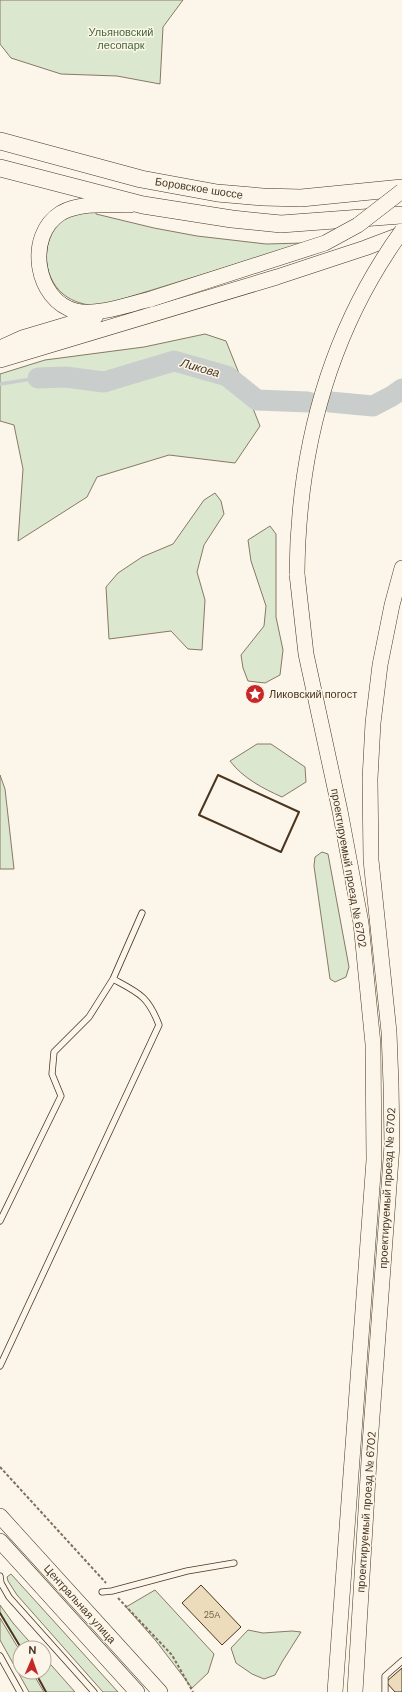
<svg xmlns="http://www.w3.org/2000/svg" width="402" height="1692" viewBox="0 0 402 1692" font-family="'DM Sans',sans-serif">
	<rect width="100%" height="100%" fill="#fbf6e9"/>
	<path fill="#dce7d0" stroke="#887966" d="M0,0H183L163,27L160,84L117,76L61,74L11,58L0,44Z
		M96,211V214L154,228L197,236L266,244L304,243L97,307C85,304 74,303 63,294C41,276 40,235 66,218C74,213 86,213 96,211Z
		M205,334L226,341L260,426L235,463L169,455L97,477L87,497L18,541L23,469L14,425L0,421V374L45,360L144,347Z
		M215,493L221,501L224,514L204,545L197,572L205,600L202,650L188,649L171,631L109,639L106,587L118,573L142,557L173,544L204,500Z
		M270,526L276,534V617L283,650L280,675L265,683L248,681L243,668L241,655L264,626L266,606L251,561L248,540Z
		M257,744H271L305,767L306,782L282,797C262,788 243,778 230,761Z
		M0,775L5,789L14,869H0Z
		M322,852L328,854L349,967L346,977L335,982L330,979L314,866L315,857Z
		M11,1574L118,1692H103L17,1595L8,1581L7,1577Z
		M155,1590L214,1654L208,1673L192,1688L156,1641L126,1607Z
		M0,1605L13,1623L35,1648H21L0,1613Z
		M0,1618L20,1651V1672H32L44,1692H29L0,1640Z
		M248,1630L263,1633L292,1631L301,1632L282,1662L275,1675L264,1679L252,1674L236,1663L231,1648Z
		M44,1657L75,1692H46L35,1672H44Z"/>
	<g fill="none" stroke-linecap="round" stroke-linejoin="round">
		<path stroke="#c9cecd" stroke-width="3.5" d="M0,384L38,378"/>
		<path stroke="#c9cecd" stroke-width="21" d="M38,378L65,377L104,382L174,361L227,376L257,400L308,402
			M330,402L373,406L392,396L402,389"/>
	</g>
	<path fill="#ecdcbc" stroke="#4a3520" d="M201,1585L241,1627L222,1645L182,1603Z
		M402,1668V1692H395L386,1682Z"/>
	<g fill="none" stroke-linecap="round" stroke-linejoin="round">
		<defs>
			<path id="lane" d="M0,1221L61,1096L52,1074L54,1052L89,1017L113,979L142,913
				M0,1366L159,1025C148,996 139,993 113,979
				M0,1576L1,1583L9,1597L94,1692
				M102,1592L112,1591L187,1571L234,1563
				M0,1656L20,1692
				M385,1692V1676L402,1661"/>
			<path id="secondary" d="M130,205C108,205 81,202 61,213C25,235 35,301 76,311C98,316 129,304 151,299
				M0,348L22,338L96,316
				M0,360L277,277L365,248L402,234
				M297,574L306,654L340,811L361,923L373,1044L374,1160L335,1692
				M0,1516L160,1692
				M0,1541L137,1692
				M355,1692L370,1444L392,1145L391,1084L389,1032L371,860L370,779L373,723L380,665L392,605L402,568"/>
			<path id="primary" d="M0,141L141,179L217,193L263,197L301,198L402,188
				M0,168L143,205L232,219L281,224L402,215"/>
		</defs>
		<use href="#lane" stroke="#4a3520" stroke-width="7"/>
		<use href="#secondary" stroke="#4a3520" stroke-width="16"/>
		<use href="#primary" stroke="#4a3520" stroke-width="18"/>
		<path stroke="#7f6f5c" stroke-width="2" stroke-dasharray="3 2" stroke-linecap="butt" d="M0,1467L106,1583
			M118,1598L172,1655L193,1692"/>
		<use href="#lane" stroke="#fbf6e9" stroke-width="5.5"/>
		<use href="#secondary" stroke="#fbf6e9" stroke-width="15"/>
		<use href="#primary" stroke="#fbf6e9" stroke-width="17"/>
		<defs>
			<path id="secondary-bridge" d="M151,299L325,243L358,225L402,191
				M297,574C298,451 329,332 402,231"/>
		</defs>
		<use href="#secondary-bridge" stroke="#4a3520" stroke-width="16" stroke-linecap="butt"/>
		<use href="#secondary-bridge" stroke="#fbf6e9" stroke-width="15"/>
		<path stroke="#4a3520" stroke-width="2" d="M218,775L299,812L281,852L199,815Z
			M0,1613L21,1648
			M35,1672L46,1692"/>
	</g>
	<defs>
		<symbol id="sight-disc" viewBox="-11 -11 22 22"><circle r="9.5" fill="#c62828" stroke="#fbf6e9"/><path d="M0-6L1.8-2.2L6-1.7L2.9 1.2L3.7 5.4L0 3.3L-3.7 5.4L-2.9 1.2L-6-1.7L-1.8-2.2Z" fill="#fff"/></symbol>
	</defs>
	<g fill-rule="evenodd">
		<use href="#sight-disc" x="244" y="683" width="22" height="22"/>
	</g>
	<g text-anchor="middle" dominant-baseline="central" stroke-width="3" stroke-linejoin="round" paint-order="stroke">
		<g font-size="9" fill="#725f47">
			<text x="212" y="1615">25А</text>
		</g>
		<g font-size="11" fill="#436837" stroke="#fbf6e9">
			<text x="121" y="32">Ульяновский<tspan x="121" dy="13">лесопарк</tspan></text>
		</g>
		<g font-size="11" fill="#4a3520" stroke="#fbf6e9">
			<text transform="translate(199 188) rotate(9)">Боровское шоссе</text>
			<text transform="translate(349 868) rotate(80)">проектируемый проезд № 6702</text>
			<text transform="translate(387 1188) rotate(-87)">проектируемый проезд № 6702</text>
			<text transform="translate(366 1512) rotate(-86)">проектируемый проезд № 6702</text>
			<text transform="translate(80 1604) rotate(48)">Центральная улица</text>
		</g>
		<g font-size="11" fill="#4a3520" stroke="#fbf6e9" text-anchor="start">
			<text x="269" y="694">Ликовский погост</text>
		</g>
		<g font-size="12" font-style="italic" fill="#4a3520" stroke="#fbf6e9">
			<text transform="translate(200 368) rotate(16)">Ликова</text>
		</g>
	</g>
	<g transform="translate(32 1660) rotate(2)"><circle r="19" fill="#fbf6e9" stroke="#b4a999"/>
	<path d="M0-3L7 15L0 10L-7 15Z" fill="#c62828"/>
	<text y="-6" font-size="11" font-weight="bold" text-anchor="middle" fill="#4a3520">N</text>
	</g>
</svg>
